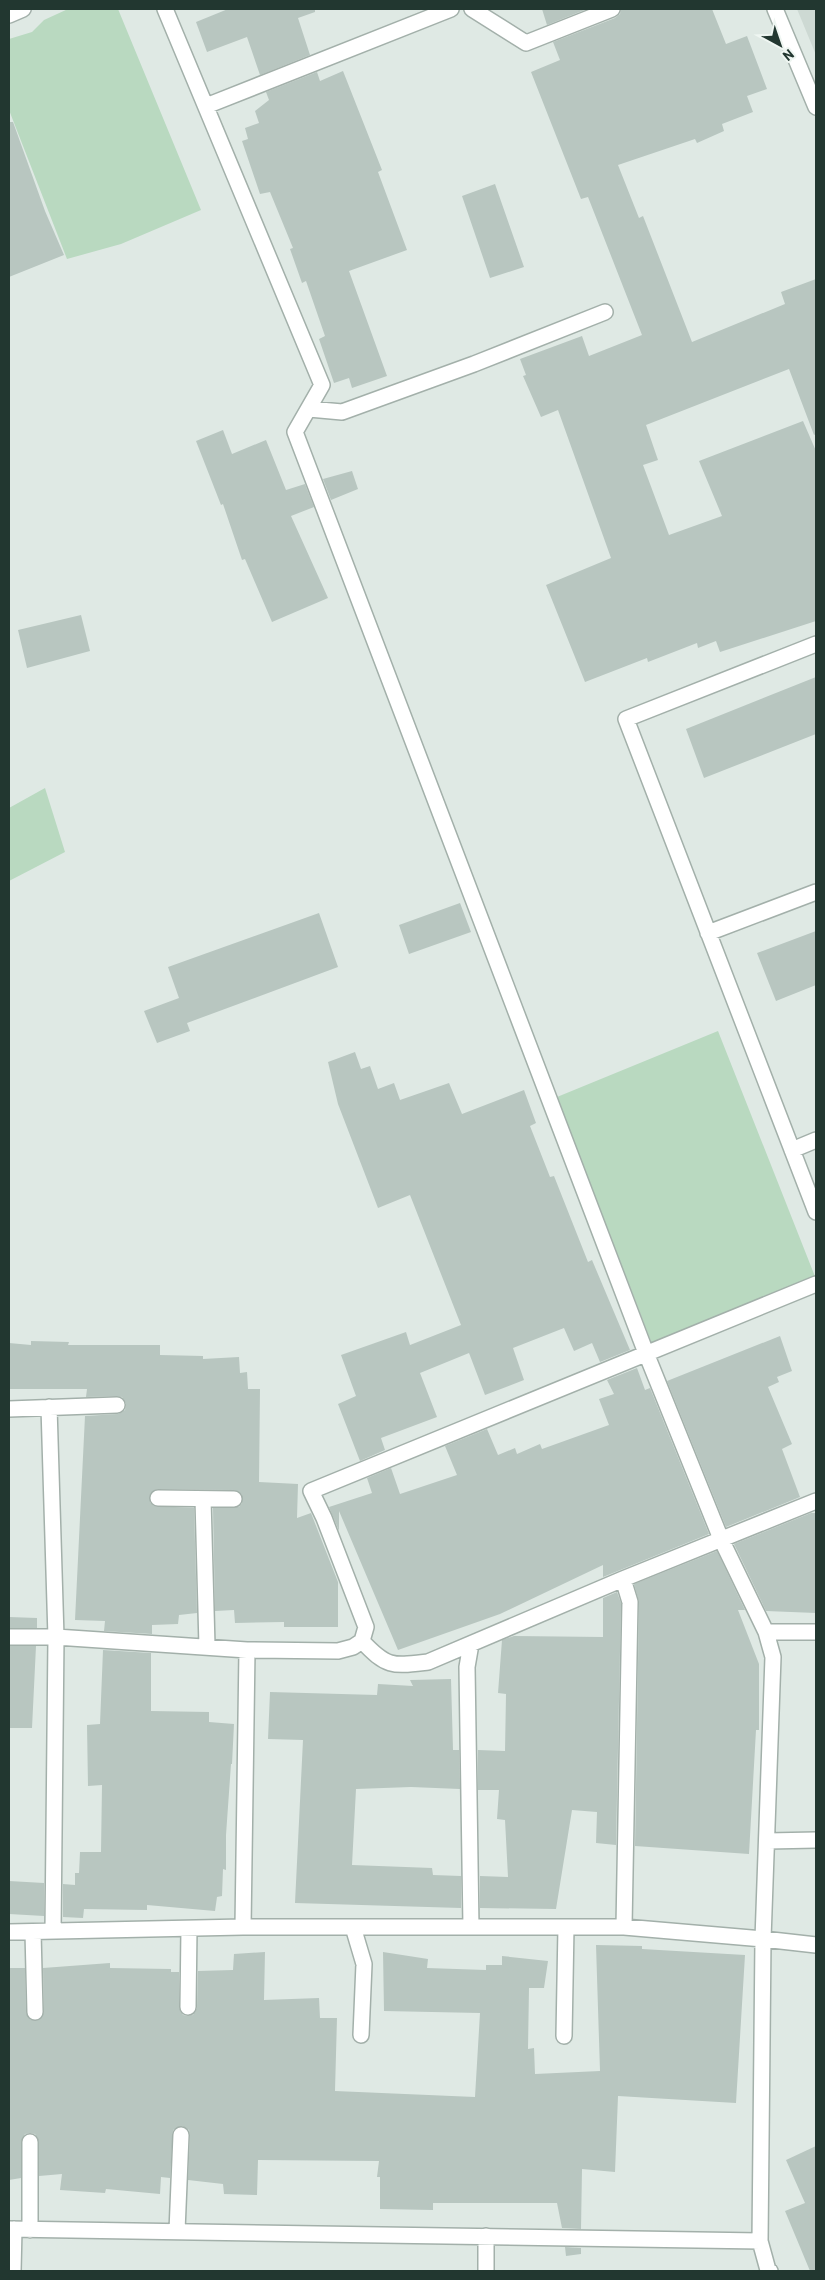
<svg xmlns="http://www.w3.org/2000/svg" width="825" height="2280" viewBox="0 0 825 2280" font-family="Barlow,sans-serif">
	<rect width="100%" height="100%" fill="#dfe9e4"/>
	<path fill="#cdd9d3" d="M797,9H816V55Z"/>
	<path fill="#b9d9c0" d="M68,9H118L201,210L121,244L67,259L9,110V39L32,32L44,20Z
		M45,788L65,852L9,881V808Z
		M718,1031L816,1279L652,1344L557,1097Z"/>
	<path fill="#b8c6c0" d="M228,9H315V12L298,18L310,55L260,75L247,37L207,52L196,22Z
		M542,9H587L547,25Z
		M621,9H712L726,44L747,36L767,89L747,96L753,112L722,124L724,131L697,143L695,139L618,165L639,218L643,216L692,342L785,304L781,292L816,279V434L814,435L789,369L646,425L658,460L643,465L669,535L722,516L699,461L803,421L816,451V621L720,652L716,641L698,648L697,643L648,662L647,658L585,682L546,585L611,558L558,410L541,417L523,376L526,375L520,359L582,336L589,356L642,335L588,197L581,199L531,72L560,60L553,42L615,18L620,14Z
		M343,71L382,170L378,172L407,250L349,271L387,376L352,388L349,378L334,383L319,339L325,336L306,281L302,283L290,249L293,248L270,192L260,194L242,141L248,139L245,128L259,123L255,111L269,100L266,92L317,72L320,81Z
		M9,122H13L45,211L64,255L9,277Z
		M495,184L524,267L490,278L462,196Z
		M223,430L232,454L266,440L286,490L305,484L314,507L291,516L328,598L272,622L245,559L242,560L223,504L221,505L196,441Z
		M352,471L358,489L331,500L323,479Z
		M81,615L90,651L27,668L18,630Z
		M816,677V734L704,778L686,729Z
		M460,903L471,932L409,954L399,925Z
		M319,913L338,967L187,1023L190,1031L157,1043L144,1011L179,998L168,967Z
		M816,931V985L776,1001L757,953Z
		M355,1052L361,1069L370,1066L378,1089L394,1083L400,1100L449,1083L462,1114L524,1090L536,1123L530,1126L550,1177L554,1176L588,1262L592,1260L630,1350L600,1362L592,1343L574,1351L564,1328L513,1348L524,1380L485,1395L469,1353L420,1373L437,1417L381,1438L385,1450L360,1461L338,1404L356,1396L341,1355L406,1332L410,1345L461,1325L410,1195L378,1208L338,1104L328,1062Z
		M780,1336L792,1371L777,1377L779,1382L768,1387L792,1444L782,1449L800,1497L726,1527L667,1381Z
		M31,1341L69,1342L68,1345H160V1355L203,1356V1359L239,1357L240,1373L247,1372L248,1389H260L259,1482L298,1484L297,1518L311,1513L338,1582V1627H284V1622L235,1623L234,1610L215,1611L213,1508L239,1507L242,1503V1495L234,1490L158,1489L150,1494V1502L154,1506L194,1508L197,1613L179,1615L178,1624L152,1625V1634L104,1631L105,1621L75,1620L85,1416L118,1414L125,1410L126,1404L122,1397L117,1396L86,1397L87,1389H9V1343L31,1345Z
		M637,1368L645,1390L650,1388L709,1534L603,1577V1565L500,1614L398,1650L339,1511V1531L329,1507L372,1493L367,1478L391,1468L400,1494L457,1475L445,1446L487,1429L498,1455L515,1448L517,1454L540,1444L542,1449L609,1425L599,1399L614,1394L607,1380Z
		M811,1513H816V1613L766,1611L734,1544Z
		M717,1551L745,1610H738L759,1664V1730H756L749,1854L635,1846L639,1602L634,1584Z
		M617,1592L621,1603L616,1845L596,1843L597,1812L572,1810L556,1909L480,1908V1876L508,1877L505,1820L497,1819L499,1790H478V1750L505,1751L506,1694L498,1693L502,1640L514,1636L603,1637V1598Z
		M9,1617L37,1618V1628H9Z
		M9,1646H36L32,1728H9Z
		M103,1650L151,1653V1711L209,1712V1722L234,1724L232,1764H231L226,1835V1870L223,1869L222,1896L217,1897L215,1911L147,1905V1910L84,1909L83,1918L63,1917V1884L75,1885V1873H79L80,1852H101L102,1785L88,1786L87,1725L100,1724Z
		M451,1679L453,1750H459L460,1789L411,1787L356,1789L352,1865L432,1868L433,1875L461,1876V1908L295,1903L303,1740L268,1739L270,1692L377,1695L378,1684L413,1686L410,1680Z
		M9,1881L44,1883V1916L9,1914Z
		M596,1945L642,1946V1949L745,1955L736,2103L618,2096L615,2172L582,2169L581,2229L562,2228L557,2203H433V2210L380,2209V2177H377L379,2161L258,2160L257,2195L224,2194L223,2184L188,2180L190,2135L189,2130L182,2126L173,2130L170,2178L161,2177L160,2194L106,2189L105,2193L60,2190L62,2174L39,2176V2142L35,2134L30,2133L25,2134L21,2142V2178L9,2180V1968H25L26,2012L31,2020H39L44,2012L43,1968L110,1963V1968L171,1969V1972H179V2007L183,2015L188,2016L193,2015L197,2008L198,1971L233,1970L234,1954L265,1952L264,2000L319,1998L320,2018H337L335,2091L475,2097L480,2013L384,2011L383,1952L428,1959L427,1968L486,1970V1965H502V1956L548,1961L544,1988H529L528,2049L534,2048L535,2074L600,2071Z
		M816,2146V2271H810L785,2211L805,2203L786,2160Z
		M565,2247L581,2248V2254L566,2256Z"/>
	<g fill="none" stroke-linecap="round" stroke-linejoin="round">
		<defs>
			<path id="minor" d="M165,9L322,385L295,432L646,1353L721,1539L766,1632L773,1657L763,1939L760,2241L768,2270L770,2271
				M472,9L526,43L612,9
				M775,9L816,107
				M9,15L23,9
				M206,106L451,9
				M309,409L342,412L474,364L605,312
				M816,644L626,719L816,1212
				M708,933L816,892
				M792,1150L816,1140
				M49,1407L56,1637L53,1931
				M9,1409L117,1405
				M158,1498L234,1499
				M203,1499L207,1646
				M623,1579L630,1602L624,1927
				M766,1632H816
				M9,1637H56L247,1650L338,1651L353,1647L362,1641C387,1668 393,1666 428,1662L623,1579L816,1501
				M362,1641L366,1627L324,1518L311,1491L816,1284
				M471,1644L467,1667L471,1927
				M768,1841L816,1840
				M243,1927L247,1650
				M353,1927L364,1964L361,2035
				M9,1932L243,1927H624L763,1939L816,1945
				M33,1932L35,2012
				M188,2007L189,1929
				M564,2036L566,1927
				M9,2229L760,2241
				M30,2230V2142
				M177,2231L181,2135
				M13,2271L14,2229
				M486,2271V2236"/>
		</defs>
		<use href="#minor" stroke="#a3b0aa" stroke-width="18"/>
		<use href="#minor" stroke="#fff" stroke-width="15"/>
	</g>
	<rect width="825" height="2280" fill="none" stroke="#223730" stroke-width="20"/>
	<g transform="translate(780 45) rotate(140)" stroke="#eff6f2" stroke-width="4" paint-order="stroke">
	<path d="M0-4L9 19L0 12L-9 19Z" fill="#223730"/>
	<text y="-8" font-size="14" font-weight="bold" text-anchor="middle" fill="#223730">N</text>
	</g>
</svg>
